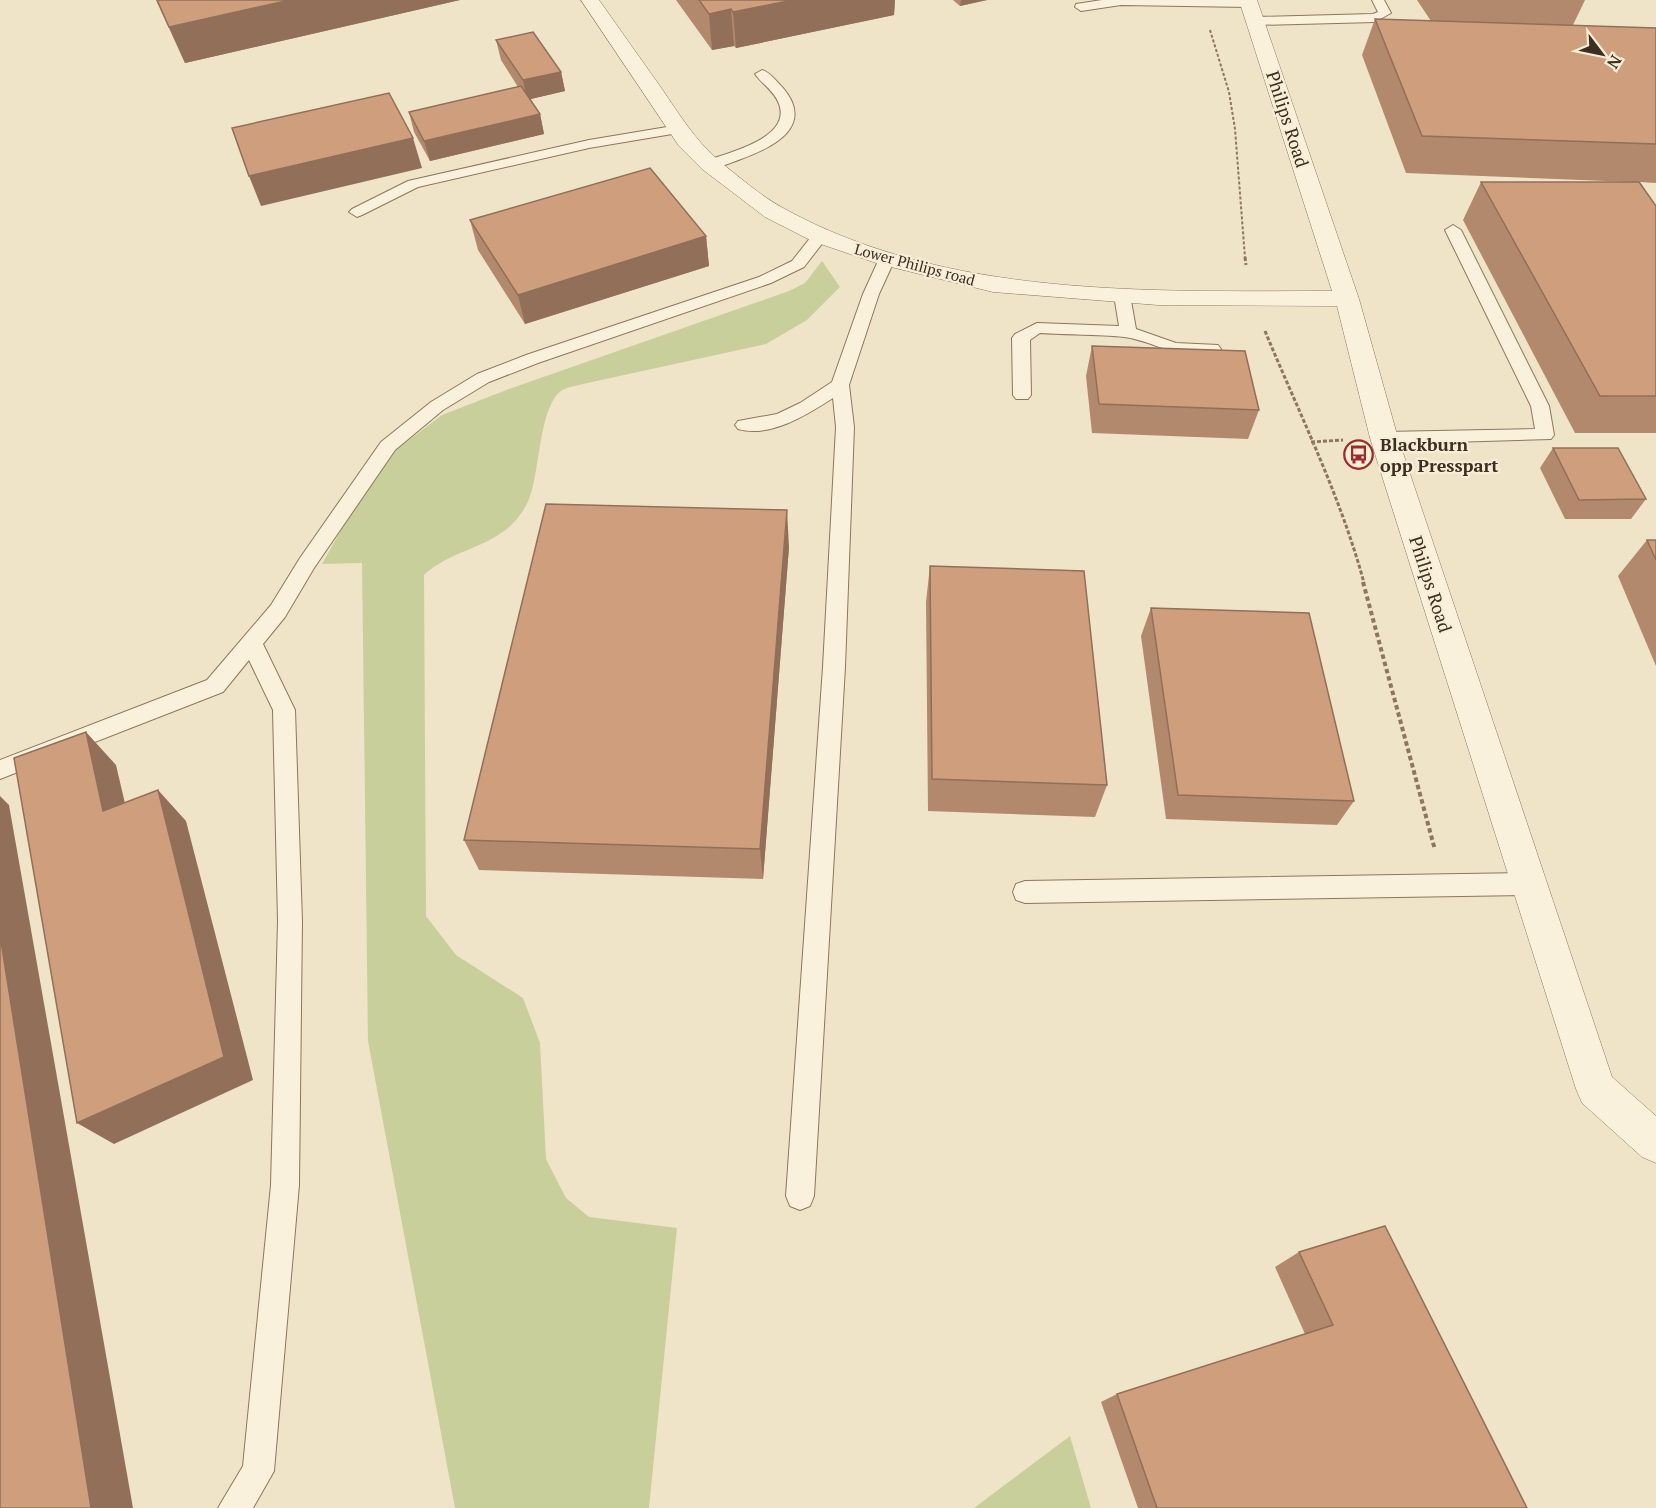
<svg xmlns="http://www.w3.org/2000/svg" width="1656" height="1508" viewBox="0 0 1656 1508" font-family="'PT Serif',serif">
	<rect width="100%" height="100%" fill="#f0e4c8"/>
	<path fill="#c9cf9b" d="M822,261L840,287L807,320L766,344L583,384C576,386 567,387 561,391C539,407 540,473 529,499C508,549 457,544 424,575L426,916L456,955L523,998L540,1043L546,1159L566,1198L589,1217L677,1228L649,1508H455L368,1041L362,563L322,564L355,505L393,452L442,415L509,389L789,291L805,283Z
		M1070,1436L1091,1508H974Z"/>
	<g fill="none" stroke-linecap="round" stroke-linejoin="round">
		<defs>
			<path id="service" d="M1102,0H1252L1255,3L1249,7L1121,5L1081,11L1075,7L1076,4Z
				M1372,0H1384L1391,13L1375,22L1256,25L1249,21L1256,17L1373,14L1378,12Z
				M762,70C770,72 777,82 783,88C815,126 774,147 741,159C730,163 716,170 705,167L703,164L705,161C728,153 792,138 779,104C775,92 762,84 755,74Z
				M679,125L684,126L686,129L684,132L589,148L418,187L362,215L357,217L349,212L352,209L408,181L589,140Z
				M1453,225L1461,230L1549,406L1554,435L1551,439L1384,444L1377,442L1375,438L1377,434L1384,432L1535,429L1531,406L1445,230Z
				M820,231L828,236L804,267L771,283L538,363L489,382L443,410L395,450L314,568L285,617L263,644L295,710L302,921L299,1185L274,1471L253,1508H218L243,1466L271,1185L278,921L273,710L249,660L223,692L0,779V760L207,680L271,605L300,558L381,442L431,402L477,374L526,355L759,277L792,261L814,233Z
				M887,254L895,259L879,294L849,385L854,427L845,667L814,1196L810,1206L800,1210L790,1206L786,1196L823,667L836,427L833,398C807,415 770,438 738,429L735,425L738,421L777,414L800,403L832,382L863,294L879,259Z
				M1122,290L1130,295L1136,329L1176,343L1218,345L1221,349L1218,353C1180,363 1156,341 1124,337C1096,334 1068,335 1040,333L1030,340L1031,395L1028,399H1016L1013,395L1012,338L1015,334L1037,323L1119,326L1114,295Z
				M1529,873L1538,876L1541,884L1538,892L1529,895L1025,903L1016,900L1013,892L1016,884L1025,881Z"/>
			<path id="minor" d="M581,0H599C620,30 641,59 662,89C679,114 695,140 718,160C738,176 761,196 783,208C947,299 1151,291 1332,291L1239,0H1257L1359,299L1398,438L1612,1077L1656,1116V1163L1642,1157L1582,1103L1576,1089L1370,438L1337,306L1158,305L993,292L879,264L812,241L765,217L702,169L679,146Z"/>
		</defs>
		<use href="#service" stroke="#8d765c" stroke-width="2"/>
		<use href="#minor" stroke="#8d765c" stroke-width="1"/>
		<path stroke="#8d765c" stroke-width="2" stroke-dasharray="3 2" stroke-linecap="butt" d="M1210,30L1229,92L1235,129L1245,258"/>
		<path stroke="#8d765c" stroke-width="3" stroke-dasharray="4 2" stroke-linecap="butt" d="M1245,257L1246,265
			M1265,331C1299,413 1341,497 1364,583
			M1311,442L1343,440"/>
		<path stroke="#8d765c" stroke-width="4" stroke-dasharray="4.5 3" stroke-linecap="butt" d="M1363,582L1435,850"/>
		<use href="#service" fill="#faf1dc" fill-rule="evenodd"/>
		<use href="#minor" fill="#faf1dc" fill-rule="evenodd"/>
	</g>
	<path fill="#b2896c" d="M156,0H460L185,63Z
		M676,0H895L894,15L736,48L734,46L712,50Z
		M953,0H987L960,6Z
		M1417,0H1585L1573,25H1564L1656,28V183L1640,182L1656,206V433H1575L1463,220L1481,182H1631L1406,173L1362,55L1375,19L1431,21Z
		M496,40L561,72L565,91L530,99L540,114L544,134L430,161L414,132L409,112L518,87L501,60Z
		M470,220L706,236L709,266L525,324L478,250Z
		M1092,346L1259,410L1248,439L1092,433L1086,376Z
		M1553,448L1646,499L1631,519H1565L1540,468Z
		M1647,540H1656V666L1618,576Z
		M789,547L763,879L479,870L464,840Z
		M930,566L1107,785L1095,817L928,811L926,602Z
		M1151,608L1354,801L1337,825L1166,819L1141,636Z
		M1299,1252L1527,1508H1138L1101,1402L1117,1394L1305,1334L1275,1267Z"/>
	<path fill="#916f58" d="M290,0H460L185,63L169,27Z
		M793,0H895L894,15L736,48L733,12Z
		M961,0H987L960,6Z
		M731,9L734,46L712,50L709,14Z
		M561,72L565,91L527,100L523,80Z
		M540,114L544,134L430,161L424,141Z
		M413,138L422,168L261,206L249,176Z
		M706,236L709,266L525,324L518,295Z
		M787,510L789,547L763,879L760,849Z
		M86,732L116,765L134,842L103,811Z
		M158,790L186,821L253,1080L114,1144L77,1123Z
		M0,796L9,805L133,1508H91L0,935Z"/>
	<path fill="#cf9f7d" stroke="#916f58" stroke-width="1.5" d="M157,0H290L169,27Z
		M699,0H793L733,12L731,9L709,14Z
		M1375,19L1656,28V144L1422,136Z
		M533,32L561,72L523,80L496,40Z
		M521,86L540,114L424,141L409,112Z
		M389,93L413,138L249,176L232,128Z
		M650,168L706,236L518,295L470,220Z
		M1481,182H1639L1656,206V396H1600Z
		M1092,346L1245,351L1259,410L1099,404Z
		M1553,448H1618L1646,499L1579,500Z
		M546,504L787,510L760,849L464,840Z
		M1647,540H1656V560Z
		M930,566L1084,571L1107,785L932,779Z
		M1151,608L1309,613L1354,801L1178,795Z
		M86,732L103,811L158,790L224,1057L77,1123L14,758Z
		M0,935L91,1508H0Z
		M1385,1226L1527,1508H1157L1117,1394L1333,1325L1299,1252Z"/>
	<defs>
		<symbol id="bus-ring" viewBox="-11 -11 22 22"><circle r="9.5" fill="#f7eed8" stroke="#9e2a2b" stroke-width="1.5"/><path d="M-5-6H5V4H4V6H2V4H-2V6H-4V4H-5ZM-3.5-4V0h7V-4ZM-3.5 1.2v1.5H-2V1.2ZM2 1.2v1.5H3.5V1.2Z" fill="#9e2a2b"/></symbol>
	</defs>
	<g fill-rule="evenodd">
		<use href="#bus-ring" x="1342" y="438" width="33" height="33"/>
	</g>
	<g text-anchor="middle" dominant-baseline="central" stroke-width="4.5" stroke-linejoin="round" paint-order="stroke">
		<g font-size="15" fill="#3d2e20" stroke="#f7eed8">
			<text transform="translate(915 264) rotate(15)">Lower Philips road</text>
		</g>
		<g font-size="18" fill="#3d2e20" stroke="#f7eed8">
			<text transform="translate(1288 119) rotate(72)">Philips Road</text>
			<text transform="translate(1431 584) rotate(72)">Philips Road</text>
		</g>
		<g font-size="18" font-weight="bold" fill="#3d2e20" stroke="#f7eed8" text-anchor="start">
			<text x="1380" y="444">Blackburn<tspan x="1380" dy="21">opp Presspart</tspan></text>
		</g>
	</g>
	<g transform="translate(1602 54) rotate(122)" stroke="#f7eed8" stroke-width="4.5" paint-order="stroke">
	<path d="M0-4.5L10 22L0 15L-10 22Z" fill="#3d2e20"/>
	<text y="-9" font-size="16" font-weight="bold" text-anchor="middle" fill="#3d2e20">N</text>
	</g>
</svg>
